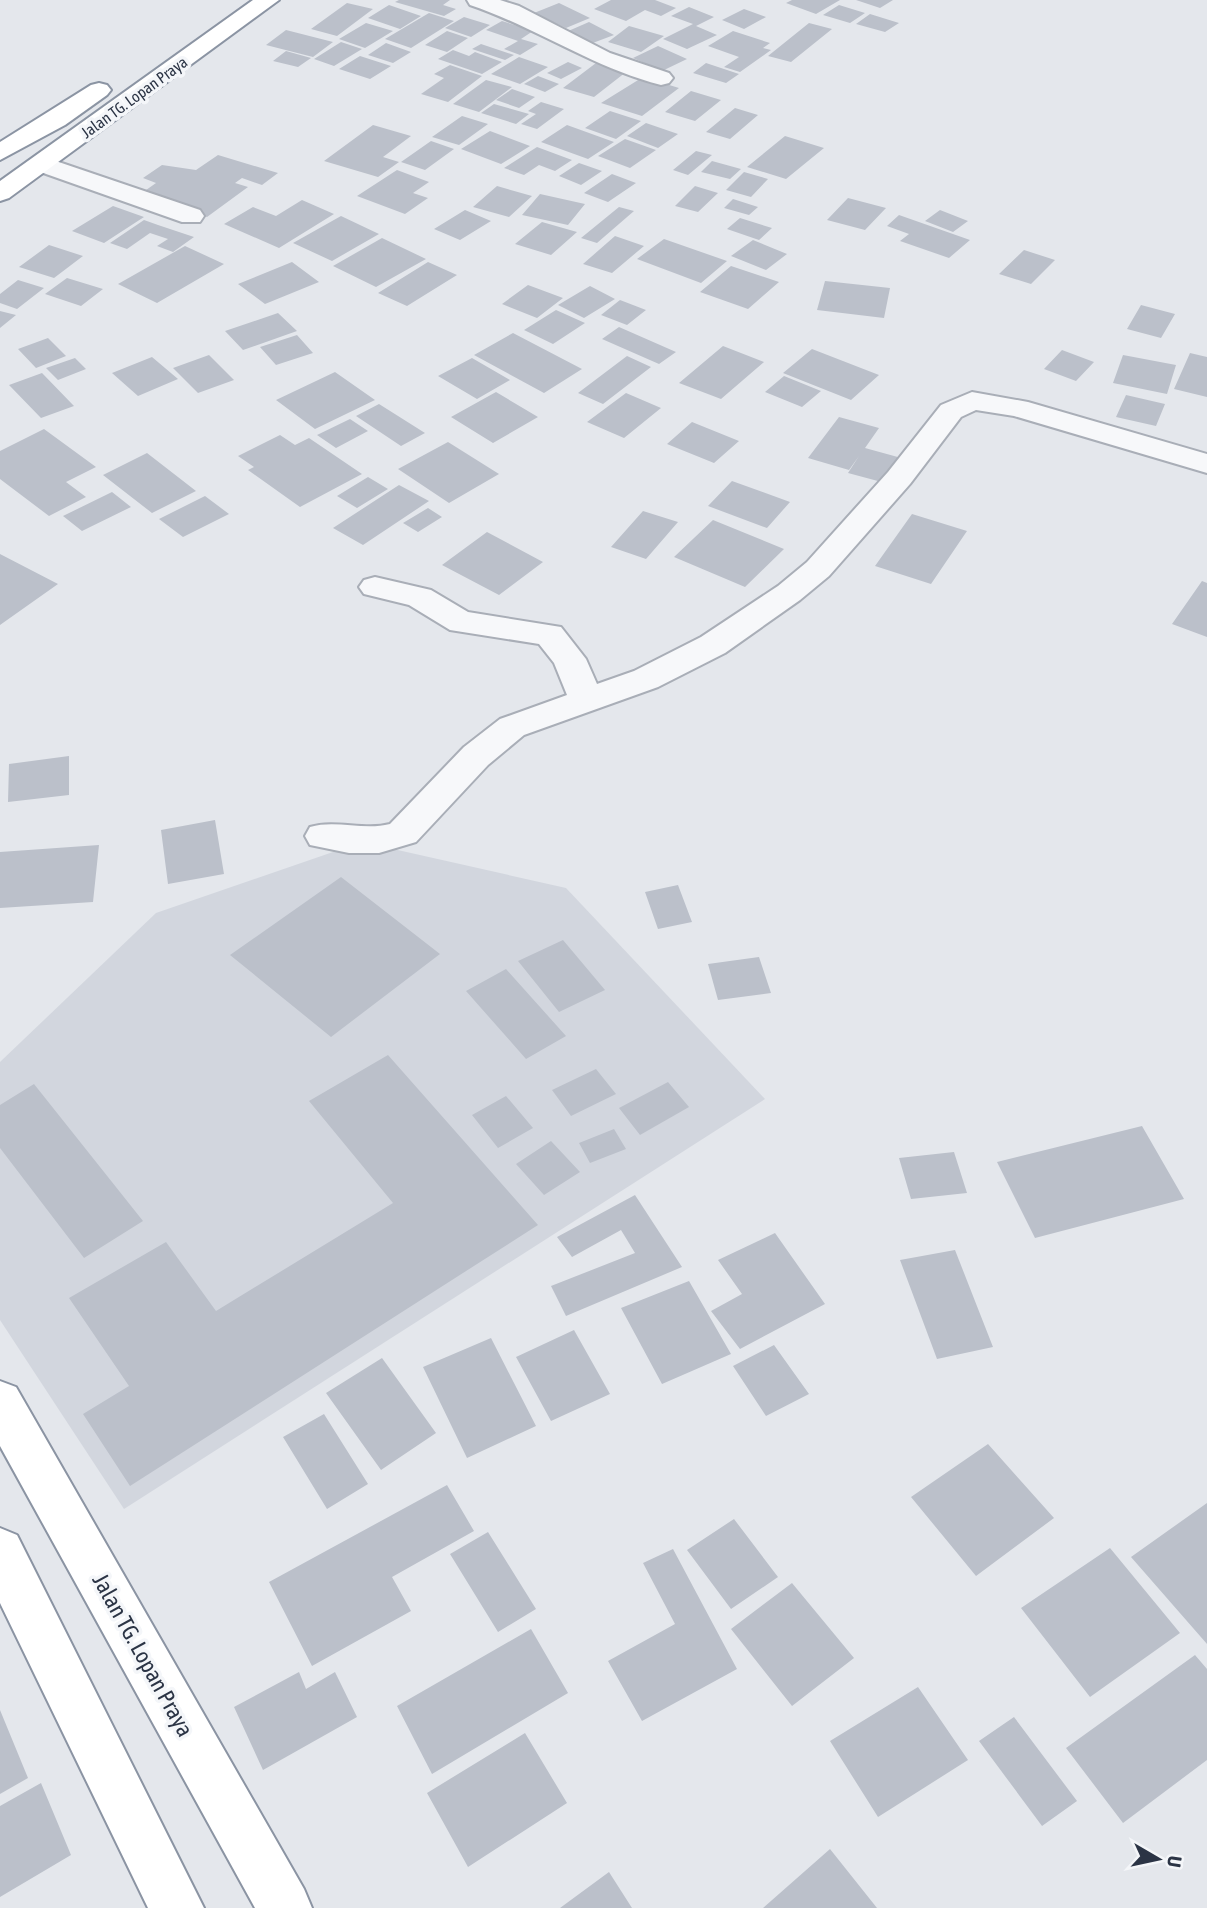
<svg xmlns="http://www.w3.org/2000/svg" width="1207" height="1908" viewBox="0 0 1207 1908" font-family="'Asap Condensed',sans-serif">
	<rect width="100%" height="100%" fill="#e4e7ec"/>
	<path fill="#d2d6de" d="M362,842L566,888L765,1099L124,1509L0,1320V1062L156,913Z"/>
	<path fill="#bbc0ca" d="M399,0H450L443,5L456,9L444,16L395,2Z
		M611,0H655L676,8L661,16L645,10L626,21L594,9Z
		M792,0H840L816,14L786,3Z
		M856,0H893L880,8Z
		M347,3L373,9L337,36L311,29Z
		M559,3L590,18L566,28L534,13Z
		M389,5L421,16L400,29L368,18Z
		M839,5L865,13L850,23L823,15Z
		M689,7L714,17L696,26L717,35L687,49L663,39L693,24L671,16Z
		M744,9L766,17L744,29L722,20Z
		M429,13L454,21L411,48L385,39Z
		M870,14L899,23L885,32L856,24Z
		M464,17L490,25L471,37L445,28Z
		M502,21L533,31L521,39L538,44L520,55L504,49L518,41L486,30Z
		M589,22L614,35L590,44L566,32Z
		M366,23L393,31L365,48L339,39Z
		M809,23L832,29L791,62L768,56Z
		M629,26L664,36L641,52L608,42Z
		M286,30L333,42L313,57L266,45Z
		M447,31L468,38L447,52L425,45Z
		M733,31L770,43L763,48L771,50L740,72L724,67L739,57L708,46Z
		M341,42L362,49L334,66L314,59Z
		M386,43L411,52L393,63L368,55Z
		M481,44L514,55L505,60L472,49Z
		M658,46L687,59L662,71L633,58Z
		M453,50L469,56L475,52L502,62L482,74L438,59Z
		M286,51L311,58L298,67L273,61Z
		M360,56L391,66L370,79L339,69Z
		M519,57L548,67L520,84L491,74Z
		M568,62L582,68L561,79L547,73Z
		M596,63L626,72L594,97L563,88Z
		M706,63L739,74L726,83L693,73Z
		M450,65L482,76L448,102L421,94L444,78L434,74Z
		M538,76L559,84L545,92L524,84Z
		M643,77L679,88L642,116L601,103Z
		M486,80L512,87L479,112L453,104Z
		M512,89L535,97L519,108L496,100Z
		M691,91L721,100L695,121L665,112Z
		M541,102L564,109L537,129L521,124L536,114L528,111Z
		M494,104L529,114L516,124L481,113Z
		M735,108L758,115L730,139L706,132Z
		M610,111L641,121L616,139L585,128Z
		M462,116L488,124L459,145L432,137Z
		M646,123L678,134L658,148L627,136Z
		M373,125L411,136L383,157L399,162L378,177L324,161Z
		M567,125L614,142L588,159L541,142Z
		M490,131L530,146L501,164L461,149Z
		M785,136L824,148L786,179L747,167Z
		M625,139L656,150L630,168L598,156Z
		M431,141L454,149L425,170L401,162Z
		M537,147L572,160L555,171L539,165L524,175L504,168Z
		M696,151L712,155L688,175L673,170Z
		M218,155L278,173L262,185L242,178L235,183L248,187L207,217L139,195L156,183L143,178L162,165L196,170Z
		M712,161L741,169L730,179L701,172Z
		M579,163L602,171L581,185L559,176Z
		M397,170L429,182L413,193L428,198L405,214L357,196Z
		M744,172L768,179L751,197L726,190Z
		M612,174L636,183L608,202L584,193Z
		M497,186L532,196L509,217L473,207Z
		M695,186L718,193L698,212L675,206Z
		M540,194L585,204L568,225L522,215Z
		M848,198L886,208L865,230L827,220Z
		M733,199L758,207L749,215L724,208Z
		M302,200L334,214L279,248L224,224L253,207L276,216Z
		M113,206L144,217L104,243L72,231Z
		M619,207L634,211L597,243L581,238Z
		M465,210L491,221L460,240L434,229Z
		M940,210L968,221L953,232L925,221Z
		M899,215L970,240L949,258L900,241L909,234L887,226Z
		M341,216L379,234L332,261L293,243Z
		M740,218L772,228L759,240L727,229Z
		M144,220L158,225L194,237L173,252L157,246L168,239L150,233L127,249L110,243Z
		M542,222L577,232L551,255L515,244Z
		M615,236L644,246L612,273L583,264Z
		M382,238L426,259L376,287L333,266Z
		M664,239L727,261L701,283L637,259Z
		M753,240L787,254L766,270L731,256Z
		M49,245L83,256L54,278L19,267Z
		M185,246L224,264L157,303L118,284Z
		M1024,250L1055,260L1031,284L999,274Z
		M292,262L319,282L265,304L238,284Z
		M428,262L457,275L407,306L378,293Z
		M731,266L779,282L748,309L700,292Z
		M67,278L103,289L81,306L45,294Z
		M18,280L44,288L17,309L0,303V294Z
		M825,281L890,288L884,318L817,310Z
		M528,285L563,298L537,318L502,304Z
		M590,286L615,299L584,318L558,305Z
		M620,300L646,310L627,325L601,315Z
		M1141,305L1175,314L1161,338L1127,329Z
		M556,310L585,323L553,344L524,330Z
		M0,311L16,315L0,328Z
		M278,313L297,331L243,350L225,331Z
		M619,327L676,352L659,364L602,339Z
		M513,333L582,369L544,393L474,355Z
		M297,335L313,353L276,365L260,347Z
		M48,338L66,356L36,368L18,349Z
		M723,346L764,362L721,399L679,383Z
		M812,349L879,375L851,400L783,373Z
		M1062,350L1094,362L1076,381L1044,369Z
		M1190,353L1207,357V397L1174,389Z
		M209,355L234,380L198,393L173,368Z
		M1123,355L1176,365L1167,394L1113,383Z
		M627,356L651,367L603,404L578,393Z
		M152,357L178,379L138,396L112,373Z
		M75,358L86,369L58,380L46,368Z
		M472,358L510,380L477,399L438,376Z
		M335,372L375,400L315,429L276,400Z
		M42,373L74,406L41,418L9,385Z
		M784,376L821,391L802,407L765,392Z
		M496,392L538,417L493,443L451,417Z
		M626,393L661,408L624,438L587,422Z
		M1126,395L1165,404L1156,426L1116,417Z
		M379,404L425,433L401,446L356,416Z
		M839,417L879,428L865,448L905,459L889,484L848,473L859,456L849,470L808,458Z
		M350,419L368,431L336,448L317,435Z
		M692,422L739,441L714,463L667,444Z
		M44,429L96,467L66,482L86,497L49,516L0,479V451Z
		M280,435L295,445L309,438L362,474L300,507L248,470L254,467L238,456Z
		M448,442L499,474L449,503L398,469Z
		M147,453L196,491L152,513L103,475Z
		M368,477L388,489L357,508L337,496Z
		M732,481L790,502L767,528L708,506Z
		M399,485L429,501L363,545L333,528Z
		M112,492L131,507L82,531L63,516Z
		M205,496L229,514L183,537L159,519Z
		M428,508L442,517L418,532L403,523Z
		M643,511L678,522L646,559L611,547Z
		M912,514L967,531L931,584L875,566Z
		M713,520L784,549L745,587L674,557Z
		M487,532L543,562L499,595L442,565Z
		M0,554L58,584L0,625Z
		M1202,581L1207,583V637L1172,624Z
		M69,756V795L8,802L9,764Z
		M215,820L224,874L168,884L161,830Z
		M99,845L93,902L0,908V852Z
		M341,877L440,954L331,1037L230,955Z
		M678,885L692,922L658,929L645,892Z
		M563,940L605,990L559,1012L518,961Z
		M759,957L771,993L718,1000L708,964Z
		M506,969L566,1036L526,1059L466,991Z
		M388,1055L538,1225L130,1486L83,1414L129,1386L69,1298L166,1242L216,1311L393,1203L309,1101Z
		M596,1069L616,1094L571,1116L552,1090Z
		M668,1082L689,1107L640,1135L619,1108Z
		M34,1084L143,1221L84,1258L0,1148V1105Z
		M506,1096L533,1128L498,1148L472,1115Z
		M1142,1126L1184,1199L1035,1238L997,1162Z
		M614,1129L626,1149L590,1163L579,1143Z
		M551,1141L580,1172L544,1195L516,1164Z
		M954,1152L967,1193L911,1199L899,1158Z
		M635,1195L682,1267L566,1316L551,1286L635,1253L621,1230L572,1257L557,1237Z
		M775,1233L825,1304L740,1349L711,1311L742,1294L718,1260Z
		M955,1250L993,1347L937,1359L900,1260Z
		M689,1281L731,1354L662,1384L621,1308Z
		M574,1330L610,1394L551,1421L516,1357Z
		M491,1338L536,1426L467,1458L423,1367Z
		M774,1345L809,1394L766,1416L733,1366Z
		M382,1358L436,1433L381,1470L326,1393Z
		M324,1414L368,1484L327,1509L283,1437Z
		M988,1444L1054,1518L976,1576L911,1497Z
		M447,1485L474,1531L392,1577L411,1611L312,1666L269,1582Z
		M1207,1503V1644L1131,1557Z
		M734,1519L778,1577L731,1609L687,1550Z
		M488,1532L536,1609L498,1632L450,1554Z
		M1110,1548L1180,1633L1090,1697L1021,1608Z
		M673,1549L737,1669L642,1721L608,1661L675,1624L643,1563Z
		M792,1583L854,1658L792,1706L731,1629Z
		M531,1629L568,1693L432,1774L397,1706Z
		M1195,1655L1207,1669V1760L1123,1823L1066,1748Z
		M299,1672L306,1689L335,1672L357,1717L263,1770L234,1707Z
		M918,1687L968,1760L878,1817L830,1741Z
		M0,1710L28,1778L0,1794Z
		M1014,1717L1077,1801L1042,1826L979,1741Z
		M525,1733L567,1803L468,1867L427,1793Z
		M41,1783L71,1855L0,1897V1806Z
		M830,1849L877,1908H763Z
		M609,1872L632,1908H560Z"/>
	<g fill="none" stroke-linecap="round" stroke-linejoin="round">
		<defs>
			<path id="street" d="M467,0H500L519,6L610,53L669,73L673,78L669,83L661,85C593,68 536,27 470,5Z
				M41,156L200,210L204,216L200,222H182L32,169L28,164L32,159Z
				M972,392L1028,402L1207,454V473L1014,416L976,410L961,417L910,484L829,576L800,600L725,653L658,687L524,735L488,765L416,842L379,853H349L310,845L305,836L310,827C336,819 363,831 390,824L464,747L500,719L567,695L554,663L539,644L450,630L409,605L364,594L359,587L364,580L375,577L431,590L468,612L561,627L586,659L597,684L634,671L701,637L778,586L807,562L888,472L941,405Z"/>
			<path id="highway" d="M253,0H279L9,198L0,201V181Z
				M99,83L107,85L111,90L107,95L65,125L0,160V142L91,85Z
				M0,1381L16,1387L304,1889L312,1908H255L0,1446Z
				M0,1528L17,1535L204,1908H148L0,1603Z"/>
		</defs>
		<use href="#street" stroke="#a9aeb7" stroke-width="4"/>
		<use href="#highway" stroke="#8b94a3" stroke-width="4"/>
		<use href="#street" fill="#f7f8fa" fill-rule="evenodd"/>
		<use href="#highway" fill="#fff" fill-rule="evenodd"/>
	</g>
	<g text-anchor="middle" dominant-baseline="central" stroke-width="7" stroke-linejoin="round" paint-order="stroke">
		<g font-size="16" fill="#2b3445" stroke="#f4f6f9">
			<text transform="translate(134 97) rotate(-36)">Jalan TG. Lopan Praya</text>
		</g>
		<g font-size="23" fill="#2b3445" stroke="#f4f6f9">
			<text transform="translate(143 1655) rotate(61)">Jalan TG. Lopan Praya</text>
		</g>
	</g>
	<g transform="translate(1158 1859) rotate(99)" stroke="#f4f6f9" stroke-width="5" paint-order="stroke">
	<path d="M0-5L12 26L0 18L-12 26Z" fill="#2b3445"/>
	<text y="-10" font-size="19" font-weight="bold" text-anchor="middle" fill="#2b3445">U</text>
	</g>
</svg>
